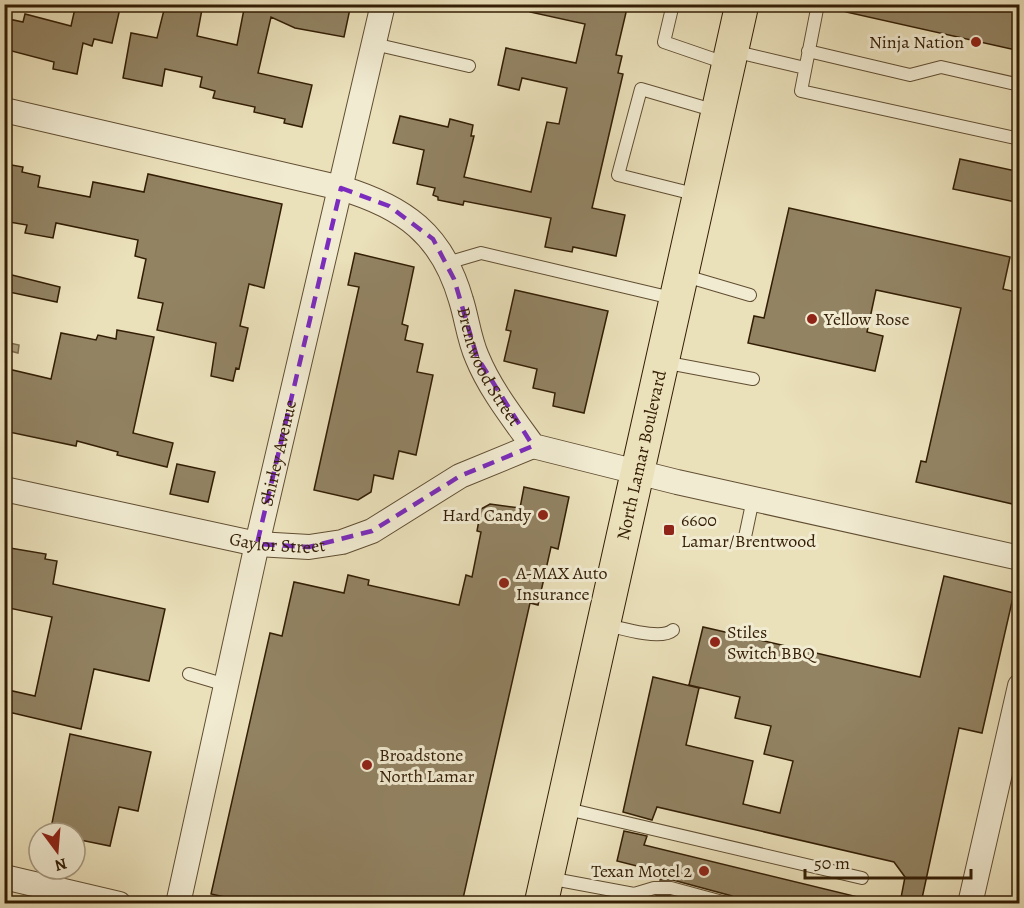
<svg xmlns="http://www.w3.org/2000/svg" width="1024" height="908" viewBox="0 0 1024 908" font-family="Alegreya,serif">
	<rect width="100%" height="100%" fill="#eae0ba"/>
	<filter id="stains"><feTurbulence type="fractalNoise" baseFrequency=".00333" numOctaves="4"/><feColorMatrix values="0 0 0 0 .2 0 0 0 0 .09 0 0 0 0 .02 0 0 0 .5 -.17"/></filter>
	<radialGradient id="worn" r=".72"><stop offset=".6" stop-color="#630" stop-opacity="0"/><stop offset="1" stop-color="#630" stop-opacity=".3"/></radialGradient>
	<path fill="#ac9e7c" stroke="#7c6b4c" stroke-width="1.5" d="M5,342L19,345L18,353L10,351L8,357L5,356Z"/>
	<path fill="#928363" stroke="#331e05" stroke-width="1.5" d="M76,4H121L112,43L94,39L92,46L83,43L77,74L53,69L54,62L4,49V18L23,22L25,14L71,26Z
		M171,4H203L197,36L237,45L245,4H351L344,37L295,28L271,17L258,73L312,85L302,127L284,123L285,119L254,112L255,107L213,98L215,91L200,87L202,77L165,69L162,86L123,78L131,33L157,38L164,10H170Z
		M531,4H628L616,55L622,56L618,73L623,74L592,208L625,215L616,256L573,247L572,252L545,247L551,218L464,201L463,205L438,200V197L433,195L435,188L417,184L424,150L393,143L400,116L448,127L450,119L473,125L471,136H474L464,177L531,192L547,122L559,124L567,88L522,78L519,90L498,85L506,48L576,63L585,24L530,12Z
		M847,4H1020V51L846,12Z
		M960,159L1020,172V203L953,189Z
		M6,164L23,167L22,172L40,176L38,187L90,197L93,182L144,192L148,174L282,204L264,288L249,284L240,326L248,328L239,369L236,368L233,381L211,376L216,343L157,330L163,303L138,298L146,259L135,256L138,240L56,223L53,238L25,233L27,225L4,221Z
		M789,208L1010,257L1003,289L1020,293V492L1017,505L916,482L921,461L926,462L961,308L876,290L867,332L883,336L875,371L748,343L754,316L764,318Z
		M355,253L414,267L402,324L408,326L405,340L423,344L417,372L433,375L416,455L399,451L393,479L374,475L371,492L358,500L314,490L359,287L348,285Z
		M4,273L60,287L57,302L4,291Z
		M515,290L608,311L584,413L553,406L555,393L533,388L537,369L504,361L511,331L506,330Z
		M117,330L154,337L133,433L173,443L167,467L117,455L118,452L77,441L76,446L4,431V368L51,379L61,333L96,340L98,335L116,339Z
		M177,464L215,472L208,502L170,494Z
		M524,487L569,497L558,549L551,547L538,605L530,603L462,903H252L211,894L270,633L282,636L294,582L344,593L348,575L369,580L368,585L459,605L466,575L472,577L481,532L477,531L481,509L490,504L520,508Z
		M10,548L46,554L45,559L57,561L53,584L165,609L149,681L94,669L81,729L4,711L8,690L35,696L52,617L4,607V576Z
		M944,576L1014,593L982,733L959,728L921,903H900L905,877L894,862L657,807L652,820L623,812L653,677L699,688L686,745L753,761L743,804L780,813L793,761L764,754L771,726L735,718L740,697L689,685L703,627L920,677Z
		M70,734L151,752L138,811L119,807L110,846L75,839V833H50Z
		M624,831L647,836L644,845L858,897V903H797L768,897L767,903H738L732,896L673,880H660L661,872L617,861Z
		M656,896H670L697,903H654Z"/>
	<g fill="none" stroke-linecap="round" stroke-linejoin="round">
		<defs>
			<path id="service" d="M673,4L664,42L728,64
				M818,4L801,91L1020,139
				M374,44L469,66
				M733,51L805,68
				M808,51L910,75L941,67L1020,85
				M698,195L618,175L641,89L716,111
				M447,263L481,253L676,299
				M682,275L750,295
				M663,362L753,379
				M745,537L753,499
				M604,624C620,628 661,641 673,630
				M189,674L226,685
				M563,808L862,878
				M548,878L634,894L654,888H671L730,904"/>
			<g id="minor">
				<path id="s1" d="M4,110L341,188C404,207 442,234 461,300C467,319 469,339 477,357C490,389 513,418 533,446L677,482L1020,558"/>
				<path id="s2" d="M4,489L257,544L309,547L342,542L372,531L460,476L533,446"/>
				<path d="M4,877L119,904"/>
				<path id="s3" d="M178,904L257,544L383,4"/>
				<path d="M970,904L1020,686"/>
			</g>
			<g id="primary">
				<path id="s4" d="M541,904L742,4"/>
			</g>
		</defs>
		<use href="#service" stroke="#614e32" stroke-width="14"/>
		<use href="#minor" stroke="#614e32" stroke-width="26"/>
		<use href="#primary" stroke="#331e05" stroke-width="35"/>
		<use href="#service" stroke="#f1ebd2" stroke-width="12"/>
		<use href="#minor" stroke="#f1ebd2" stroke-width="24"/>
		<use href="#primary" stroke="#eae0ba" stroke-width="33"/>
	</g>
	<path fill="none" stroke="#7b2cbf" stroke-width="4.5" stroke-dasharray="12 8" stroke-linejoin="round" d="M341,188L389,206L433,239L454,279L477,357L533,446L460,476L372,531L309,547L257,544Z"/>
	<g fill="#8f2418" stroke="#f1ebd2" stroke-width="2">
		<circle cx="976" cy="42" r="6"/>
		<circle cx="812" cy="319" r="6"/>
		<circle cx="543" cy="515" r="6"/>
		<rect x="663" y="524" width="12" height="12" rx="3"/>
		<circle cx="504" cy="583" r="6"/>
		<circle cx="715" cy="642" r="6"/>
		<circle cx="367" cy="765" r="6"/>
		<circle cx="704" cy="871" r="6"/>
	</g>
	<g text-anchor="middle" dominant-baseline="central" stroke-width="6" stroke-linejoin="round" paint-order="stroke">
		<g font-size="18" fill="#331e05" stroke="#f1ebd2" text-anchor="start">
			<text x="964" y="42" text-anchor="end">Ninja Nation</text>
			<text x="824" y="319">Yellow Rose</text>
			<text x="531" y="515" text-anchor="end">Hard Candy</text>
			<text x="681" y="520">6600<tspan x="681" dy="21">Lamar/Brentwood</tspan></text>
			<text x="516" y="573">A-MAX Auto<tspan x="516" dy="21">Insurance</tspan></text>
			<text x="727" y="632">Stiles<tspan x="727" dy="21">Switch BBQ</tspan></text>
			<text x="379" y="755">Broadstone<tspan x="379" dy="21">North Lamar</tspan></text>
			<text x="692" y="871" text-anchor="end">Texan Motel 2</text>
		</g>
		<g font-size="18" fill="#331e05" stroke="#f1ebd2">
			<text stroke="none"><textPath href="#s1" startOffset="591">Brentwood Street</textPath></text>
			<text stroke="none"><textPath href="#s3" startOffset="462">Shirley Avenue</textPath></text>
			<text stroke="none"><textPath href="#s4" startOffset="460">North Lamar Boulevard</textPath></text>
			<text stroke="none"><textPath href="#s2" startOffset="279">Gaylor Street</textPath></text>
		</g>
	</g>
	<rect width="1024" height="908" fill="none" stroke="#eae0ba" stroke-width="24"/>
	<rect x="6" y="6" width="1012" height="896" fill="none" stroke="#331e05" stroke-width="3"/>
	<rect x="12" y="12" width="1000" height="884" fill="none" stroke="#331e05" stroke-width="1.5"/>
	<g transform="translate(57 851) rotate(164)"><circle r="28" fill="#f1ebd2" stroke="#a59980" stroke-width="1.5"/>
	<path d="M0-4.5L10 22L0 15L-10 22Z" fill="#8f2418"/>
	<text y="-9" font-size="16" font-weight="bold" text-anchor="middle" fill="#331e05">N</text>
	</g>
	<path d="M805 869v9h166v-9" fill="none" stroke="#331e05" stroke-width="3"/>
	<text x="814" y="869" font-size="18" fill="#331e05" stroke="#f1ebd2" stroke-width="4.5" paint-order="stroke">50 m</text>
	<rect width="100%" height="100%" filter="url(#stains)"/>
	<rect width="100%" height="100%" fill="url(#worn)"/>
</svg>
